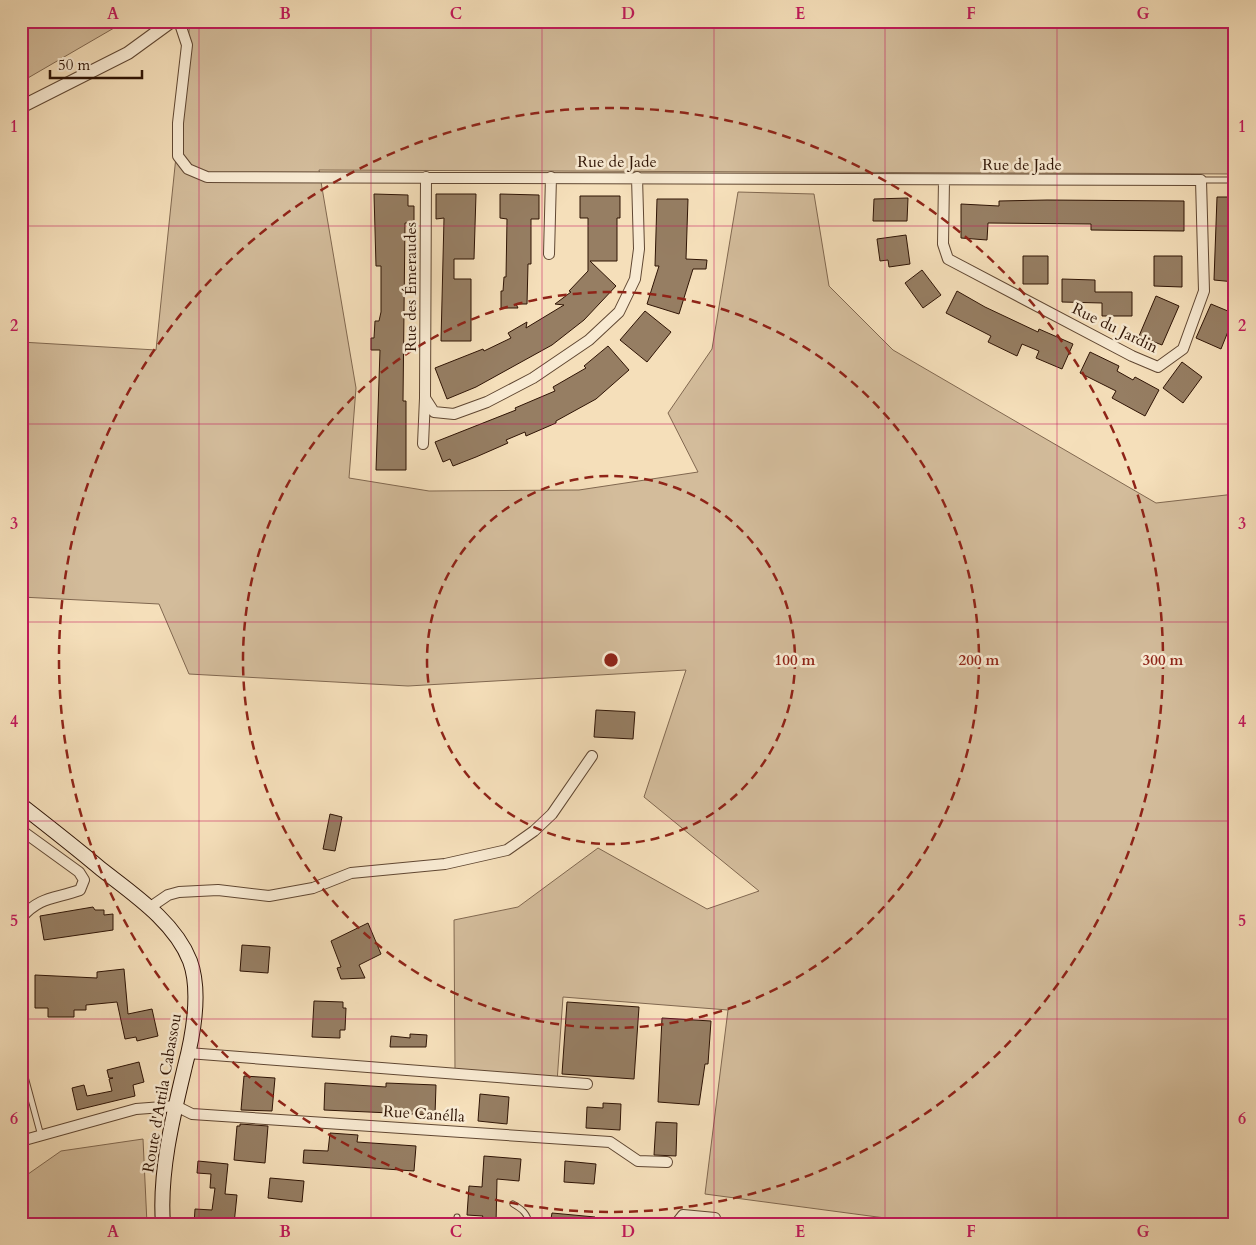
<svg xmlns="http://www.w3.org/2000/svg" width="1256" height="1245" viewBox="0 0 1256 1245" font-family="Cardo,serif">
	<rect width="100%" height="100%" fill="#f5dfba"/>
	<filter id="stains"><feTurbulence type="fractalNoise" baseFrequency=".004" numOctaves="4"/><feColorMatrix values="0 0 0 0 .2 0 0 0 0 .09 0 0 0 0 .02 0 0 0 .5 -.17"/></filter>
	<radialGradient id="worn" r=".72"><stop offset=".6" stop-color="#630" stop-opacity="0"/><stop offset="1" stop-color="#630" stop-opacity=".3"/></radialGradient>
	<path fill="#d3bc9b" stroke="#816850" d="M21,21H126L21,82Z
		M190,21H1235V174L319,170L356,388L349,478L429,491L579,490L698,472L668,413L712,349L738,192L814,194L829,286L893,350L1156,503L1235,494V1224H930L705,1194L728,1010L563,997L557,1082L455,1072L454,920L518,907L598,848L707,909L759,891L644,797L686,670L408,686L189,674L159,604L21,597V342L156,350Z
		M143,1139L147,1224H21V1179L61,1151Z"/>
	<path fill="#967e63" stroke="#2f1405" d="M374,194L408,195V206H414V223H405L403,401H406V470H376L380,350H371V338H374L375,321H379L381,312V266H376Z
		M436,194H476L474,259H454V279H471V341H441L444,218L436,219Z
		M500,194L539,195V219H531V264H528L527,304H516L518,308H501V291H503L504,277H506L507,219L500,218Z
		M580,196H620V218H617V261H590L616,286L584,320L552,345L476,387L447,399L435,368L483,349L484,351L511,338L508,333L527,322L526,328L564,305L555,304L571,292L569,291L588,271V218H580Z
		M1217,197H1235V282L1214,280Z
		M908,198L907,221H873L874,199Z
		M657,199H688L686,259L707,260L706,269H693L679,314L647,304L659,266H655Z
		M1047,200L1184,201V231L1091,230V224L988,223L987,240L961,238V204L999,206V201Z
		M906,235L910,264L889,267L888,260L880,261L877,239Z
		M1023,256H1048V284H1023Z
		M1154,256H1182V287L1154,286Z
		M922,270L941,295L923,308L905,283Z
		M1062,279L1095,280V292H1132V316H1102V303L1062,302Z
		M957,291L985,307L1038,332L1039,329L1073,344L1062,369L1036,358L1039,351L1022,344L1017,356L988,342L991,336L946,313Z
		M1156,296L1179,306L1162,345L1139,336Z
		M1211,304L1235,314L1221,349L1196,338Z
		M645,311L671,332L647,362L620,340Z
		M608,346L629,370L596,399L556,421V423L526,436L525,432L506,440L508,443L476,457L453,466L450,459L443,462L435,442L516,410L515,408L555,391L553,387L586,368L584,366Z
		M1090,352L1119,366L1117,371L1133,380L1135,377L1159,390L1145,416L1112,398L1116,391L1080,373Z
		M1182,362L1202,377L1183,403L1163,388Z
		M596,710L635,712L633,739L594,737Z
		M330,814L342,817L335,851L323,849Z
		M93,907L95,910H104V915L113,914V930L44,940L40,916Z
		M368,923L381,954L359,965L365,978L341,979L337,968L341,967L331,941Z
		M242,945L270,947L268,973L240,971Z
		M124,969L128,1014L152,1009L158,1036L137,1041L136,1037L125,1039L117,1002L86,1005V1010H74V1017H48V1008H35V975L97,978V972Z
		M314,1001L343,1002V1008H346L345,1030H340V1038L312,1037Z
		M567,1002L639,1007L634,1079L562,1074Z
		M662,1018L711,1021L708,1064H705L699,1105L658,1102Z
		M410,1034L427,1035L426,1047H390L391,1036L410,1038Z
		M139,1062L144,1082L133,1085L135,1096L77,1110L72,1088L84,1085L87,1096L112,1091L109,1079L113,1078H109L107,1070Z
		M244,1076L275,1078L272,1111L241,1110Z
		M325,1083L386,1087V1083L436,1085L435,1115L324,1110Z
		M480,1094L509,1097L507,1124L478,1121Z
		M603,1103L621,1104L620,1130L586,1128L587,1107L603,1108Z
		M656,1122L677,1123L676,1156L654,1155Z
		M240,1124L268,1126L265,1163L234,1160L237,1126H240Z
		M330,1133L358,1135L357,1142L416,1146L414,1171L303,1163L304,1150L328,1151Z
		M484,1156L521,1159L519,1181L497,1179L496,1224H478L483,1216L467,1215L469,1186L482,1187Z
		M198,1161L228,1164L225,1194L237,1195L234,1224L208,1221V1224H194L195,1209L212,1210L215,1188H210L211,1174L197,1173Z
		M565,1161L596,1164L594,1184L564,1182Z
		M270,1178L304,1181L302,1202L268,1198Z
		M552,1213L595,1217L594,1224H550Z"/>
	<g fill="none" stroke-linecap="round" stroke-linejoin="round">
		<defs>
			<path id="service" d="M1201,180H1235
				M21,1062L41,1136
				M513,1204C522,1209 528,1214 529,1224
				M456,1224L457,1217"/>
			<path id="minor" d="M179,21L187,45L178,123V156L188,169L207,177L1201,180L1204,291L1183,349L1158,367L1132,356L948,259L943,244L944,180
				M426,177L425,398L434,412L454,414L487,402L533,378L589,340L619,312L635,279L639,249L637,177
				M549,254L551,177
				M423,444L425,398
				M21,830L79,872L84,880L80,890C55,899 40,896 21,918
				M149,908L168,895L179,892L218,890L269,896L313,888L351,873L445,864L507,850L534,831L552,814L592,756
				M188,1053L587,1084
				M21,1141L136,1109L176,1106L192,1114L610,1142L638,1161L667,1162
				M676,1224L683,1215L715,1218"/>
			<path id="tertiary" d="M21,107L128,53L172,21"/>
			<path id="secondary" d="M21,805C48,826 75,847 101,869C133,894 175,922 190,961C201,991 193,1036 185,1066C173,1116 159,1172 163,1224"/>
		</defs>
		<use href="#service" stroke="#604732" stroke-width="7"/>
		<use href="#minor" stroke="#604732" stroke-width="12"/>
		<use href="#tertiary" stroke="#604732" stroke-width="14"/>
		<use href="#secondary" stroke="#2f1405" stroke-width="16"/>
		<use href="#service" stroke="#f8ead2" stroke-width="5"/>
		<use href="#minor" stroke="#f8ead2" stroke-width="10"/>
		<use href="#tertiary" stroke="#f8ead2" stroke-width="12"/>
		<use href="#secondary" stroke="#f8ead2" stroke-width="14"/>
	</g>
	<path fill="none" stroke="#c2185b" stroke-width="1" stroke-opacity="0.55" d="M199,21V1224M371,21V1224M542,21V1224M714,21V1224M885,21V1224M1057,21V1224M21,226H1235M21,424H1235M21,622H1235M21,821H1235M21,1019H1235"/>
	<g fill="none" stroke="#8f2418" stroke-width="2.5" stroke-dasharray="9 6">
		<circle cx="611" cy="660" r="184"/>
		<circle cx="611" cy="660" r="368"/>
		<circle cx="611" cy="660" r="552"/>
	</g>
	<g text-anchor="middle" dominant-baseline="central" stroke-width="5" stroke-linejoin="round" paint-order="stroke">
		<g font-size="16" fill="#2f1405" stroke="#f8ead2">
			<text x="617" y="162">Rue de Jade</text>
			<text x="1022" y="165">Rue de Jade</text>
			<text transform="translate(411 287) rotate(-90)">Rue des Émeraudes</text>
			<text transform="translate(1115 328) rotate(26)">Rue du Jardin</text>
			<text transform="translate(162 1093) rotate(-80)">Route d'Attila Cabassou</text>
			<text transform="translate(424 1114) rotate(4)">Rue Canélla</text>
		</g>
	</g>
	<circle cx="611" cy="660" r="8" fill="#8f2418" stroke="#f8ead2" stroke-width="2.5"/>
	<g font-size="15" text-anchor="middle" font-weight="bold" fill="#8f2418" stroke="#f8ead2" stroke-width="5" stroke-linejoin="round" paint-order="stroke">
		<text x="795" y="665">100 m</text>
		<text x="979" y="665">200 m</text>
		<text x="1163" y="665">300 m</text>
	</g>
	<rect width="1256" height="1245" fill="none" stroke="#f5dfba" stroke-width="55"/>
	<path d="M50 70v8h92v-8" fill="none" stroke="#2f1405" stroke-width="2.5"/>
	<text x="58" y="70" font-size="15" fill="#2f1405" stroke="#f8ead2" stroke-width="4" paint-order="stroke">50 m</text>
	<rect x="28" y="28" width="1200" height="1190" fill="none" stroke="#c2185b" stroke-width="2"/>
	<g font-size="16" text-anchor="middle" font-weight="bold" fill="#c2185b">
		<text x="113" y="19">A</text>
		<text x="285" y="19">B</text>
		<text x="456" y="19">C</text>
		<text x="628" y="19">D</text>
		<text x="800" y="19">E</text>
		<text x="971" y="19">F</text>
		<text x="1143" y="19">G</text>
		<text x="14" y="132">1</text>
		<text x="1242" y="132">1</text>
		<text x="14" y="331">2</text>
		<text x="1242" y="331">2</text>
		<text x="14" y="529">3</text>
		<text x="1242" y="529">3</text>
		<text x="14" y="727">4</text>
		<text x="1242" y="727">4</text>
		<text x="14" y="926">5</text>
		<text x="1242" y="926">5</text>
		<text x="14" y="1124">6</text>
		<text x="1242" y="1124">6</text>
		<text x="113" y="1237">A</text>
		<text x="285" y="1237">B</text>
		<text x="456" y="1237">C</text>
		<text x="628" y="1237">D</text>
		<text x="800" y="1237">E</text>
		<text x="971" y="1237">F</text>
		<text x="1143" y="1237">G</text>
	</g>
	<rect width="100%" height="100%" filter="url(#stains)"/>
	<rect width="100%" height="100%" fill="url(#worn)"/>
</svg>
